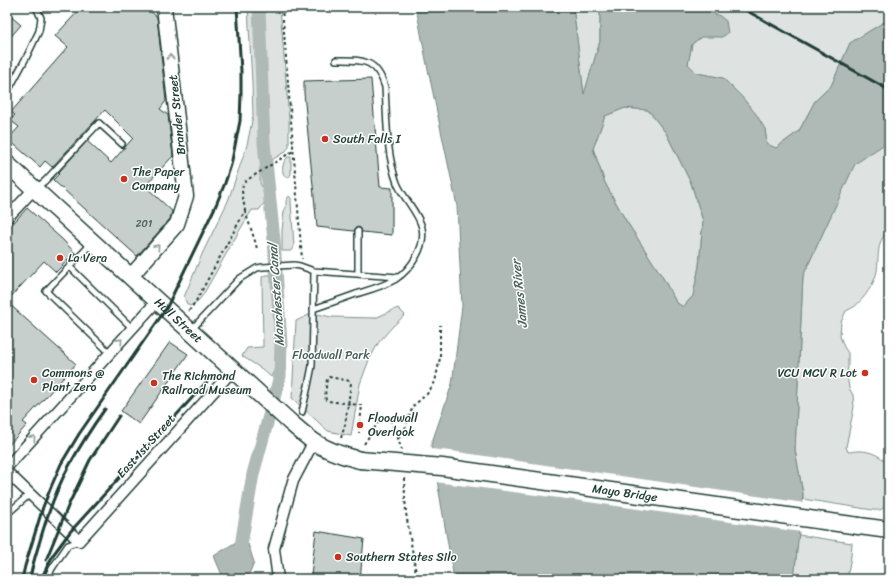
<svg xmlns="http://www.w3.org/2000/svg" width="896" height="586" viewBox="0 0 896 586" font-family="Sriracha,sans-serif">
	<rect width="100%" height="100%" fill="#fff"/>
	<filter id="ink" filterUnits="userSpaceOnUse"><feTurbulence type="fractalNoise" baseFrequency=".025" numOctaves="2"/><feDisplacementMap in="SourceGraphic" scale="8" xChannelSelector="R" yChannelSelector="G"/><feConvolveMatrix kernelMatrix="1 2 1 2 8 2 1 2 1" color-interpolation-filters="sRGB"/></filter>
	<g filter="url(#ink)">
		<path fill="#dee3e2" stroke="#7e908b" d="M248,7H280L289,119V147L285,152L260,167V183L265,193L266,201L259,210H252L238,233L203,295L198,301L190,306L187,304L184,297L203,252L228,201L247,145L253,116L252,83Z
			M573,7H600V41L584,95Z
			M708,7H889V19L850,43L831,86L815,101L799,131L776,148L767,145L765,129L723,78L697,73L688,64L692,44L701,37L719,16L709,12Z
			M625,108L648,110L666,133L691,183L703,221L699,266L693,296L683,307L676,302L663,278L625,219L605,183L593,148L605,116Z
			M889,141V231C876,240 879,257 877,271C875,283 864,299 854,307C852,308 848,310 846,311L841,322L840,336L844,347L848,353V366L847,375L849,388L853,395L854,407L846,447L848,452C851,452 854,451 858,451C869,450 885,457 889,467C889,477 892,503 882,509C879,511 876,510 873,510L803,499V494L795,450L803,276L855,163Z
			M288,157H291V174L289,177H285C281,171 282,162 288,157Z
			M289,196L291,198V202L294,246L293,249L292,251H282V231L284,211L286,207V201Z
			M266,275H274L275,302L274,323L279,351L278,362L271,377L262,369L242,356L247,348L263,347L262,277Z
			M398,308L405,315L393,326L379,342L369,360L360,384L351,436L328,431L292,398L296,321L313,313L331,317L375,318Z
			M798,535L852,543L851,556L847,579H794Z"/>
		<path fill="#afbab7" stroke="#758883" fill-rule="evenodd" d="M416,7H573L584,94L600,41V7H708L710,12L720,16L726,21L728,33L722,37H701L692,44L688,64L697,73L723,78L742,97L756,114L765,129L767,144L776,148L799,131L815,101L831,86L850,43L889,19V141L855,164L803,276L795,450L803,494L794,579H454L431,445L452,384L462,306L457,206L426,60ZM625,108L648,110L666,133L691,183L703,221L699,266L693,296L683,307L676,302L663,278L625,219L605,183L593,149L605,116Z
			M239,540L248,544L254,562L247,579H220L222,575L214,556Z"/>
		<path fill="#fff" d="M430,449L451,451L804,503L801,532L567,499L435,482Z"/>
		<g fill="none" stroke-linecap="round" stroke-linejoin="round">
			<path stroke="#afbab7" stroke-width="13" d="M236,579L243,533L253,474L280,376L281,344L274,240L264,143L259,7"/>
		</g>
		<path fill="#c7cfcc" stroke="#1f3d34" d="M82,7H146L157,17L166,101L160,109L168,115L173,156L145,186L172,211L170,219L137,256L53,180L59,174L58,173L87,141L111,163L133,138L105,110L52,167L45,161L40,167L8,139L19,127L10,120L15,115L11,112L68,47L55,36Z
			M7,13L21,25L7,41Z
			M371,79L380,187L392,188V235L362,232L361,229L358,227L356,228L354,231L317,227L304,93V81Z
			M27,208L63,240L75,253L56,272L44,261L7,301V230Z
			M7,302L76,364L23,422L27,425L7,447Z
			M170,342L188,354L139,424L121,411Z
			M316,531L364,539L360,579H322V576H311Z"/>
		<g fill="none" stroke-linecap="round" stroke-linejoin="round">
			<defs>
				<path id="lane" d="M7,93L27,56L39,31L41,18L36,7
					M36,188L45,181L99,123L122,144
					M92,243L46,291L110,353
					M70,267L132,328
					M358,274V231
					M313,309C328,304 342,299 356,294C369,290 384,286 396,279C411,269 426,247 422,228C419,213 403,198 397,183C386,153 387,119 385,87C376,58 362,60 336,60
					M192,329L239,279L257,268L263,267L294,265L300,266L314,271L398,277
					M302,412L308,386L312,366L314,271
					M7,514L30,494
					M46,579L53,567L68,545L79,541"/>
				<path id="street" d="M7,218L34,189
					M7,467L157,301
					M7,472L79,541L233,370
					M278,579L274,549L293,481L314,441"/>
				<path id="secondary" d="M131,276L177,224L186,196L164,7"/>
				<g id="primary">
					<path id="s1" d="M7,164L291,423C298,429 306,436 313,441C327,451 344,456 360,460"/>
					<path d="M859,526L889,530"/>
				</g>
			</defs>
			<use href="#lane" stroke="#1f3d34" stroke-width="8"/>
			<use href="#street" stroke="#1f3d34" stroke-width="13"/>
			<use href="#secondary" stroke="#1f3d34" stroke-width="17"/>
			<use href="#primary" stroke="#1f3d34" stroke-width="19"/>
			<path stroke="#1f3d34" stroke-width="2" stroke-dasharray="3 3" stroke-linecap="butt" d="M282,7L302,259
				M245,211L256,244L257,250
				M189,311L196,301L245,211L242,191L243,184L247,180L293,151
				M359,405H362L359,433
				M341,438L345,425L349,398
				M398,439L405,429L413,406L427,394L435,382L440,358V325
				M364,444L381,418L385,416L391,421L402,450
				M404,478L406,513L417,579"/>
			<use href="#lane" stroke="#fff" stroke-width="5"/>
			<use href="#street" stroke="#fff" stroke-width="10"/>
			<use href="#secondary" stroke="#fff" stroke-width="14"/>
			<use href="#primary" stroke="#fff" stroke-width="16"/>
			<path stroke="#1f3d34" stroke-width="3" d="M740,7L889,90
				M46,560L69,504L90,460L119,416
				M22,579L25,566L43,507L51,487L61,464L79,434L166,309L216,205L225,183L231,165L240,121L241,94V71L237,7
				M30,579C32,565 37,551 41,537C48,513 57,488 69,466C80,446 92,427 105,409
				M41,579L53,555L70,532L212,376"/>
			<defs>
				<g id="primary-bridge">
					<path id="s2" d="M360,460L442,467L859,526"/>
				</g>
			</defs>
			<use href="#primary-bridge" stroke="#1f3d34" stroke-width="19" stroke-linecap="butt"/>
			<path stroke="#1f3d34" stroke-width="2" stroke-dasharray="3 3" stroke-linecap="butt" d="M349,398L351,383L350,381L329,377L327,379L325,396L326,400L328,401L359,405"/>
			<use href="#primary-bridge" stroke="#fff" stroke-width="16"/>
		</g>
		<defs><path id="oneway-chevron" d="M-2-3.5L2.5 0L-2 3.5" fill="none" stroke-width="1.6" stroke-linecap="round" stroke-linejoin="round"/></defs>
		<g stroke="#8f9e9a">
			<use href="#oneway-chevron" transform="translate(170 57) rotate(-96)"/>
			<use href="#oneway-chevron" transform="translate(157 247) rotate(-48)"/>
			<use href="#oneway-chevron" transform="translate(120 341) rotate(-48)"/>
			<use href="#oneway-chevron" transform="translate(33 438) rotate(-48)"/>
		</g>
	</g>
	<g fill="#c8321e" stroke="#fff" stroke-width="1.5">
		<circle cx="325" cy="139" r="4"/>
		<circle cx="124" cy="179" r="4"/>
		<circle cx="60" cy="258" r="4"/>
		<circle cx="865" cy="373" r="4"/>
		<circle cx="34" cy="380" r="4"/>
		<circle cx="154" cy="383" r="4"/>
		<circle cx="360" cy="425" r="4"/>
		<circle cx="338" cy="557" r="4"/>
	</g>
	<g text-anchor="middle" dominant-baseline="central" stroke-width="3" stroke-linejoin="round" paint-order="stroke">
		<g font-size="10" fill="#49625a">
			<text x="144" y="224">201</text>
		</g>
		<g font-size="12" fill="#1f3d34" stroke="#fff">
			<text transform="translate(177 115) rotate(-96)">Brander Street</text>
			<text stroke="none"><textPath href="#s1" startOffset="232">Hull Street</textPath></text>
			<text transform="translate(146 446) rotate(-48)">East 1st Street</text>
			<text stroke="none"><textPath href="#s2" startOffset="267">Mayo Bridge</textPath></text>
		</g>
		<g font-size="12" fill="#1f3d34" stroke="#fff" text-anchor="start">
			<text x="333" y="139">South Falls I</text>
			<text x="132" y="172">The Paper<tspan x="132" dy="14">Company</tspan></text>
			<text x="68" y="258">La Vera</text>
			<text x="42" y="373">Commons @<tspan x="42" dy="14">Plant Zero</tspan></text>
			<text x="857" y="373" text-anchor="end">VCU MCV R Lot</text>
			<text x="162" y="376">The Richmond<tspan x="162" dy="14">Railroad Museum</tspan></text>
			<text x="368" y="418">Floodwall<tspan x="368" dy="14">Overlook</tspan></text>
			<text x="346" y="557">Southern States Silo</text>
		</g>
		<g font-size="12" fill="#455e57" stroke="#fff">
			<text x="331" y="355">Floodwall Park</text>
		</g>
		<g font-size="13" font-style="italic" fill="#4a625b" stroke="#fff">
			<text transform="translate(519 294) rotate(-96)">James River</text>
			<text transform="translate(276 295) rotate(-94)">Manchester Canal</text>
		</g>
	</g>
	<rect width="896" height="586" fill="none" stroke="#fff" stroke-width="24"/>
	<rect x="12" y="12" width="872" height="562" fill="none" stroke="#1f3d34" stroke-width="1.5" filter="url(#ink)"/>
</svg>
